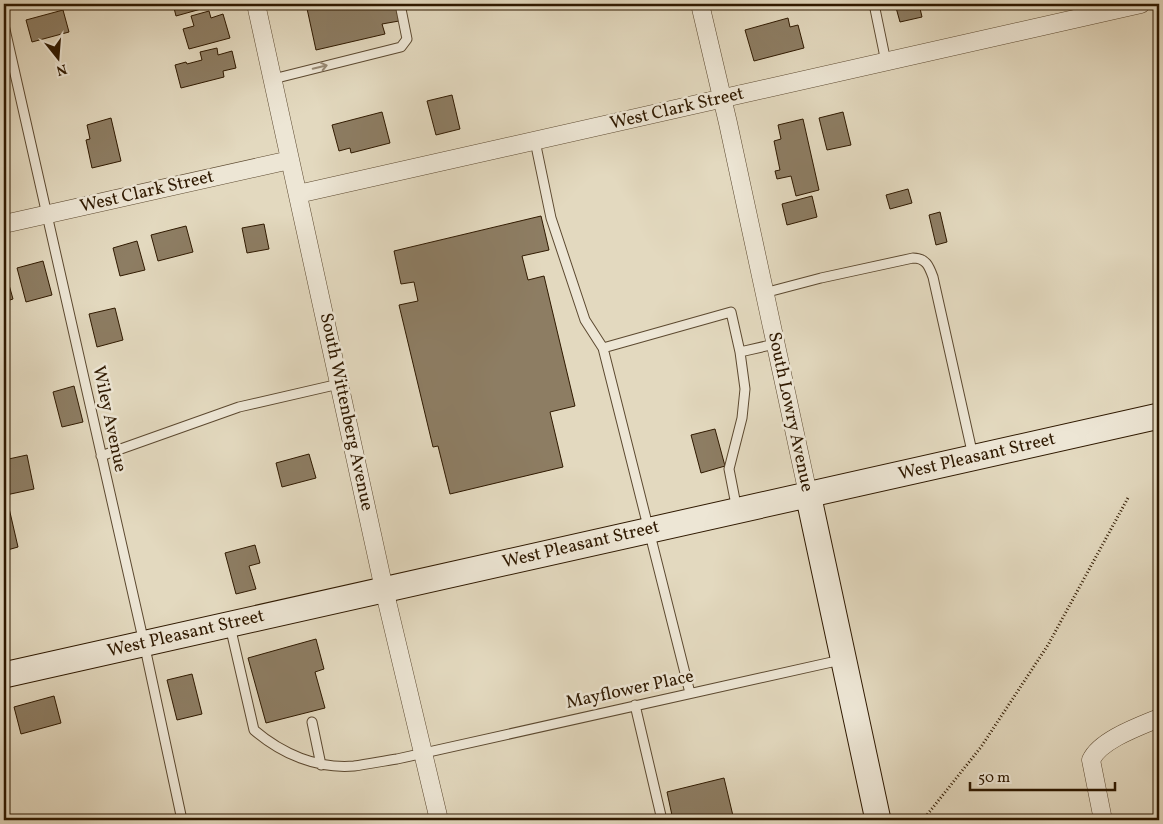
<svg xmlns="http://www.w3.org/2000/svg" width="1163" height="824" viewBox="0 0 1163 824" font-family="Vollkorn,serif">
	<rect width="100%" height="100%" fill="#e3d9bf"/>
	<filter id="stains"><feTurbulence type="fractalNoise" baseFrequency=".004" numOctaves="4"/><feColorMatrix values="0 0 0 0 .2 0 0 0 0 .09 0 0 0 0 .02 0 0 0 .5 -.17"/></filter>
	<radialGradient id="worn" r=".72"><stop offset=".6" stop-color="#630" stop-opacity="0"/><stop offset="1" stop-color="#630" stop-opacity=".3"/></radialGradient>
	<path fill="#8d7d63" stroke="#2f1900" d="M173,4H199L201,9L176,16Z
		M306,4H395L399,21L382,24L385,34L316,50Z
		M895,4H919L922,17L900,22Z
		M63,10L69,32L32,42L26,20Z
		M209,11L211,18L223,14L230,38L189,49L183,29L194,26L191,16Z
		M788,18L790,27L798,25L804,48L754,61L745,30Z
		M217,48L218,55L232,51L236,68L223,71L224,77L181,88L175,65L186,62L187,64L202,60L200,52Z
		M452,95L460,129L436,135L427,101Z
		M382,112L390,143L351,153L350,148L339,151L332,125Z
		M843,112L851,145L827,150L819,118Z
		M111,118L121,161L92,168L86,140L90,139L87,125Z
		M803,119L819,190L796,196L791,176L777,179L775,171L780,170L774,141L781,139L778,125Z
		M908,189L912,203L890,209L886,195Z
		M812,196L817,217L787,225L782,204Z
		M940,212L947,242L936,245L929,215Z
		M541,216L549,250L522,256L528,280L544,276L575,406L550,412L563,467L450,494L438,446L433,447L399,305L418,301L414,282L401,284L394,251Z
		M264,224L269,249L247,253L242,228Z
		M186,226L193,252L158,261L151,235Z
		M137,241L145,270L120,276L113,248Z
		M43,261L52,295L26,302L17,268Z
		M4,267L13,299L4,302Z
		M115,308L123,340L97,347L89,314Z
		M74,386L83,422L62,427L53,392Z
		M715,429L725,466L701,473L691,435Z
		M309,454L316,478L282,487L276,463Z
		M27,455L34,489L6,495L18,547L4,551V460Z
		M255,545L260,563L249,566L256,589L236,594L225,553Z
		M316,639L324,669L315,672L325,708L266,723L248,658Z
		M192,674L202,714L177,720L167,680Z
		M54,696L61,723L21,734L14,707Z
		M724,778L734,820H673L667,792Z"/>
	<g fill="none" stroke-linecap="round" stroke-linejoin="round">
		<defs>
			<path id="lane" d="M874,4L886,62
				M4,25L144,643L182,820
				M273,79L401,47L407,39L400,4
				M535,141L551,218L585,320L603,348L690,693
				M764,293L821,278L913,258C926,258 929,266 933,277L973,456
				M603,348L731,312L740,352
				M101,456L239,407L339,384
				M737,510L729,469L742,418L745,389L740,352L775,344
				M230,626L254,730C282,754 317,769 354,766C369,764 383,761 397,759L841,660
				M635,705L662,820
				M312,722L321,765"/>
			<path id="street" d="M256,4L384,589L439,820
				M700,4L728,123L808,494
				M298,194L1141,4
				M4,224L290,160
				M1103,820L1091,760C1100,740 1140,726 1159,718"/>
			<path id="secondary" d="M808,494L878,820
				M4,675L1159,416"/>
		</defs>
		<use href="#lane" stroke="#5c4930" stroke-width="11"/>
		<use href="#street" stroke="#5c4930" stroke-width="19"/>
		<use href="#secondary" stroke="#2f1900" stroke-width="27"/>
		<path stroke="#2f1900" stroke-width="3" stroke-dasharray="1 2.5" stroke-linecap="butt" d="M923,820L981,747L1048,645L1129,496"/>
		<use href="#lane" stroke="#ede6d5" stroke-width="9"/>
		<use href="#street" stroke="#ede6d5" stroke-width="18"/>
		<use href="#secondary" stroke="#ede6d5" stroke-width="25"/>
	</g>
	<defs><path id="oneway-shaft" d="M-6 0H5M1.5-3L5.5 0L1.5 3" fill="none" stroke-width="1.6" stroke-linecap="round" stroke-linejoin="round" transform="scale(1.25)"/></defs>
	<use stroke="#988a75" href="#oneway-shaft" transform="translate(320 67) rotate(-13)"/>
	<g text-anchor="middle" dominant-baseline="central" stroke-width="5" stroke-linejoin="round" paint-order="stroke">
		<g font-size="18" fill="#2f1900" stroke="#ede6d5">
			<text transform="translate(677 109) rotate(-13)">West Clark Street</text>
			<text transform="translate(147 192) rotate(-13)">West Clark Street</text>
			<text transform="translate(346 412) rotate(78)">South Wittenberg Avenue</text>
			<text transform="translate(790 412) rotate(78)">South Lowry Avenue</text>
			<text transform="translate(109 419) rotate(78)">Wiley Avenue</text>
			<text transform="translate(977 457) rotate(-13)">West Pleasant Street</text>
			<text transform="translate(581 545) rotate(-13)">West Pleasant Street</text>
			<text transform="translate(186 634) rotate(-13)">West Pleasant Street</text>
			<text transform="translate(630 690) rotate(-12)">Mayflower Place</text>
		</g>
	</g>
	<rect width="1163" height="824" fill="none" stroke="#e3d9bf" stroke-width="20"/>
	<rect x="5" y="5" width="1153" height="814" fill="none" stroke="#2f1900" stroke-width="2.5"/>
	<rect x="10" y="10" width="1143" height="804" fill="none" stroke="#2f1900"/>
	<g transform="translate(58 58) rotate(163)" stroke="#ede6d5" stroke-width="4" paint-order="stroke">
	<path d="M0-4L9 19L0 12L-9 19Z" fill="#2f1900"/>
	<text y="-8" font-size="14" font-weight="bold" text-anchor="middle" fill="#2f1900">N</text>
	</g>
	<path d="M970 782v8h145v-8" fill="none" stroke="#2f1900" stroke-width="2.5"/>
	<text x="978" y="782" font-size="15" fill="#2f1900" stroke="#ede6d5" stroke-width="4" paint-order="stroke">50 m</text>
	<rect width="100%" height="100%" filter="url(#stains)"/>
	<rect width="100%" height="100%" fill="url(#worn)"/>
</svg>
